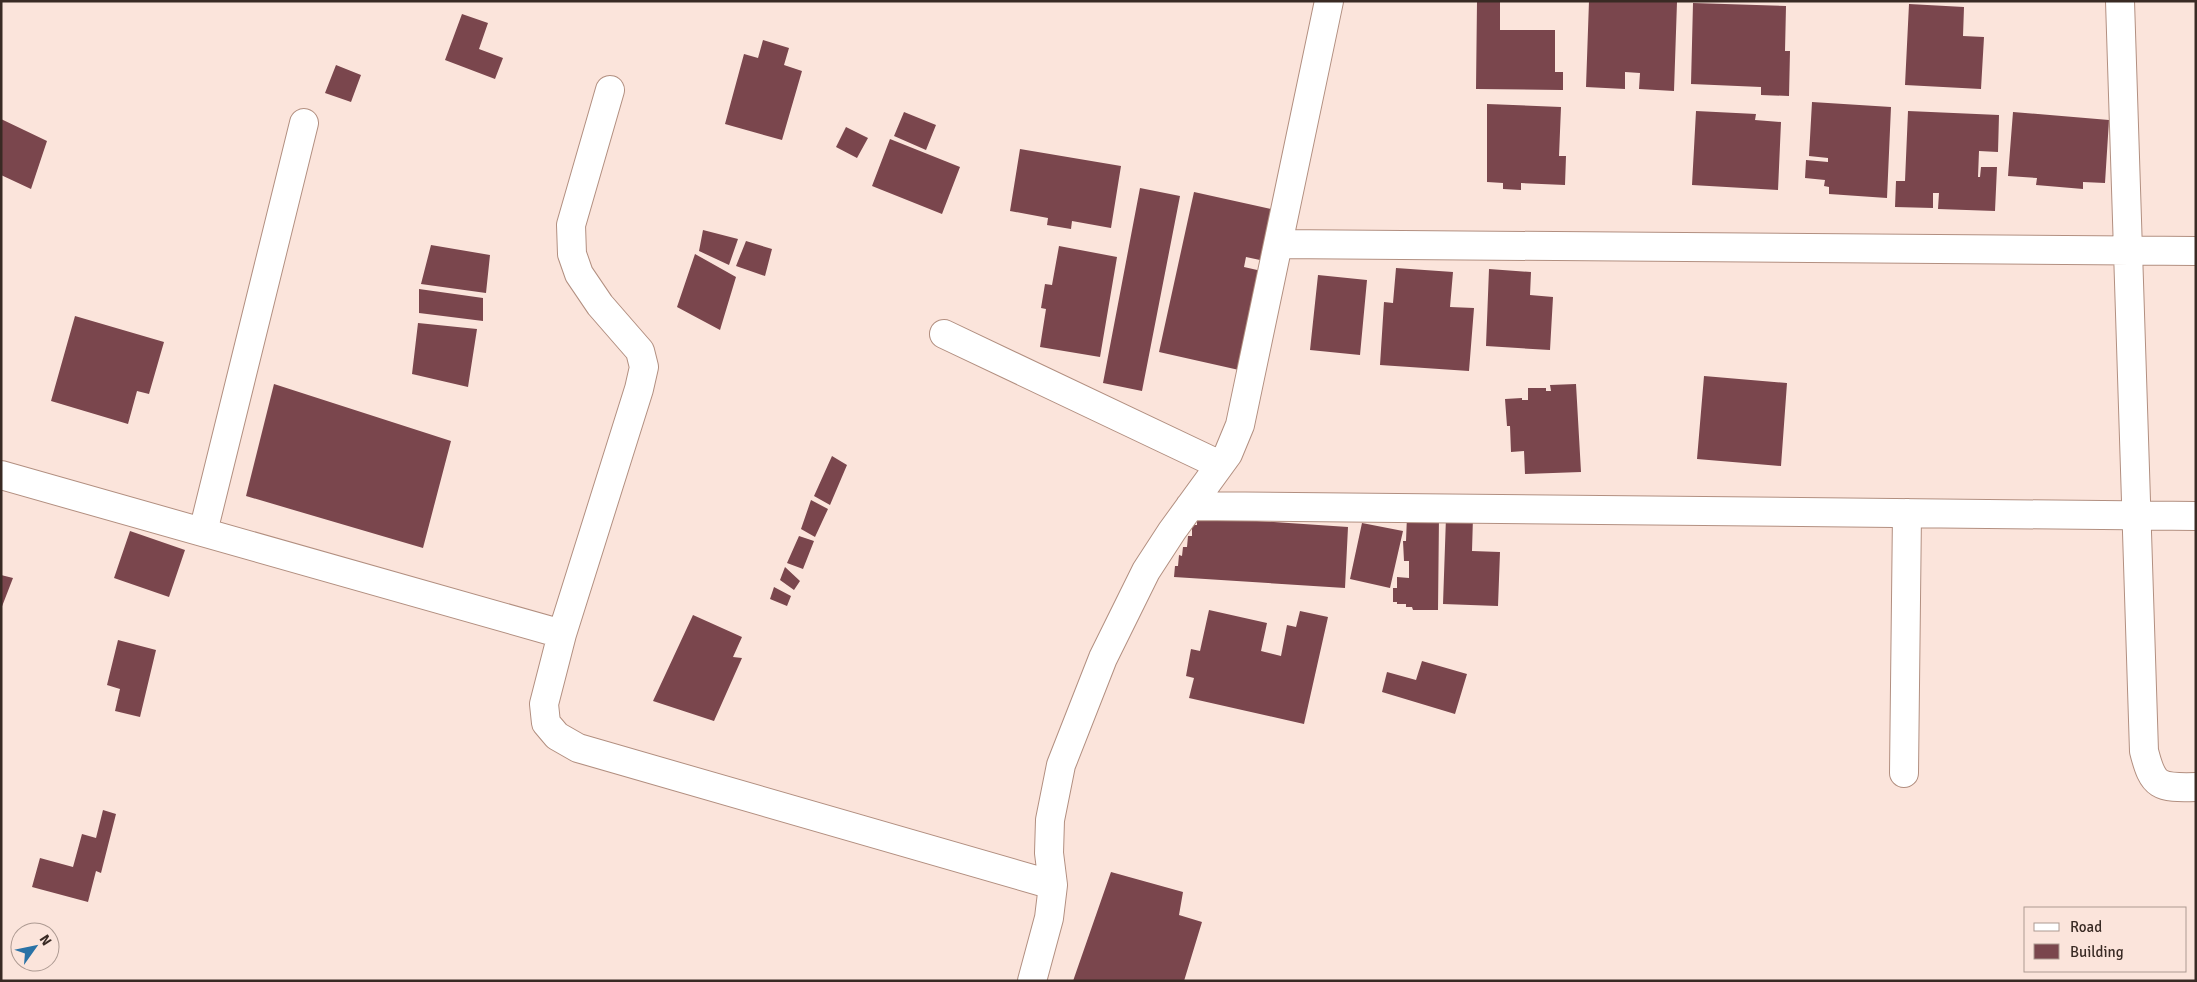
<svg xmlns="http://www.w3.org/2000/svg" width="2197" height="982" viewBox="0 0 2197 982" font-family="Signika,sans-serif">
	<rect width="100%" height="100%" fill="#fbe4db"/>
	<path fill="#7a464d" d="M1477,1H1500V30H1555V72H1563V90L1476,89Z
		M1589,1L1677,2L1674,91L1639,89L1640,73L1625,72V89L1586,87Z
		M1693,3L1786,6L1785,51H1790L1789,96L1761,95V87L1691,84Z
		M1909,4L1964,7L1963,36L1984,37L1981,89L1905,85Z
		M462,14L488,23L479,49L503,58L495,79L445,60Z
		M763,40L789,48L784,65L802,71L782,140L725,124L744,54L758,58Z
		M336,65L361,75L351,102L325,93Z
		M1812,102L1891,107L1887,198L1829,194V187L1824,186L1825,180L1805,178L1806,160L1828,162V158L1809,156Z
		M1487,104L1561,107L1559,156H1566L1565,185L1521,183V190L1503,189V183L1487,182Z
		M1696,111L1756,114L1755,120L1781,122L1778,190L1692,185Z
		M1908,111L1999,115L1998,152L1979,151L1978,177H1980L1981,167H1997L1995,211L1938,209L1939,193H1933V208L1895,207L1896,181H1905Z
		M904,112L936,125L926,150L894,136Z
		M2013,112L2109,120L2105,183L2083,182V189L2036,185L2037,178L2008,176Z
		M1,119L47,141L31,189L1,175Z
		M846,127L868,138L857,158L836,147Z
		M890,139L960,167L942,214L872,186Z
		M1020,149L1121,166L1111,228L1072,221L1071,229L1047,225L1048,218L1010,211Z
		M1140,188L1180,196L1142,391L1103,383Z
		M1194,192L1271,209L1260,260L1246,257L1244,267L1266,272L1239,370L1159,352Z
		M703,230L738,239L729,265L699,251Z
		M746,241L772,249L765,276L736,266Z
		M431,245L490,255L486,293L421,284Z
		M1059,246L1117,257L1100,357L1040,347L1046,309L1041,308L1045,284L1052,285Z
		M695,254L736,277L720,330L677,307Z
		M1396,268L1453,272L1450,307L1474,308L1469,371L1380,365L1384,302L1393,303Z
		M1489,269L1531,272L1530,295L1553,297L1550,350L1486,346Z
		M1318,275L1367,280L1360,355L1310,350Z
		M419,289L483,298V321L419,313Z
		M75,316L164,342L149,394L137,391L128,424L51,401Z
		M418,323L477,329L468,387L412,374Z
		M1704,376L1787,383L1781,466L1697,459Z
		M274,384L451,441L423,548L246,496Z
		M1576,384L1581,472L1525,474L1524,451L1511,452L1510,426H1507L1505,399L1522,398V400H1528V388H1546V391H1551L1550,385Z
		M832,456L847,465L830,505L814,496Z
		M811,500L828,509L815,537L801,529Z
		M1407,516H1439L1438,610H1413L1412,607H1406V604H1397V602H1393V588H1397V577L1409,578V561H1404L1403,541H1406Z
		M1197,517L1348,527L1345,588L1174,577L1175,566H1178L1179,555L1182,556L1183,547H1187L1188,536H1192V525H1197Z
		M1446,517H1473L1472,551L1500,552L1498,606L1443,604Z
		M1362,523L1403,531L1390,588L1350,579Z
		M130,531L185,550L169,597L114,578Z
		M799,536L814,541L803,569L787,563Z
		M785,567L800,581L794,590L780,580Z
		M1,575L13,578L1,609Z
		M774,587L791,596L787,606L770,599Z
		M1209,610L1267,623L1261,651L1281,656L1287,625L1296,627L1300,611L1328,617L1304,724L1189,698L1194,678L1186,676L1191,649L1200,651Z
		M693,615L742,637L733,657L742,658L714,721L653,701Z
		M118,640L156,650L140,717L115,711L120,689L107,685Z
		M1422,661L1467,674L1455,714L1382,692L1387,672L1416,680Z
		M103,810L116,814L101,873L96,871L88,902L32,887L40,858L73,867L82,834L96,838Z
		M1111,872L1183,892L1179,915L1202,922L1184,981H1073Z"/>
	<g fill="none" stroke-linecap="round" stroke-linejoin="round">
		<defs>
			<path id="minor" d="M2120,1L2144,751C2153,787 2159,788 2196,787
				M610,90L571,225L572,254L579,274L600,305L640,351L644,367L639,389L562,634L544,704L546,723L557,736L578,748L1053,885
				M1279,244L2196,251
				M944,334L1220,465
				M1,475L562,634
				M1190,506L2196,516
				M203,532L304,123
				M1904,773L1907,513
				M1032,981L1049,918L1053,885L1049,853L1050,820L1061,765L1103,658L1146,571L1172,531L1228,454L1240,425L1329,1"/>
		</defs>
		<use href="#minor" stroke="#b28f80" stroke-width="30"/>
		<use href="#minor" stroke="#fff" stroke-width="28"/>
	</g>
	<rect width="2197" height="982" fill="none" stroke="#392a24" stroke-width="5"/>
	<rect x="2024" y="907" width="162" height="65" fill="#fbe4db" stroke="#ad9a92"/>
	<rect x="2034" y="923" width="25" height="8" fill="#ffffff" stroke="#ad9a92"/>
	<text x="2070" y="932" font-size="15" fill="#392a24">Road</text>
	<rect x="2034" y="944" width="25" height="15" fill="#7a464d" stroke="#ad9a92"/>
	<text x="2070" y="957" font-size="15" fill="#392a24">Building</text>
	<g transform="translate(35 947) rotate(57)"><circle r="24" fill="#fbe4db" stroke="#ad9a92"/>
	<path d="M0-4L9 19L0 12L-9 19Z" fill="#2972a6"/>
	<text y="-8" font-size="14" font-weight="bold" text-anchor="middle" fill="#392a24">N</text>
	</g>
</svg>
